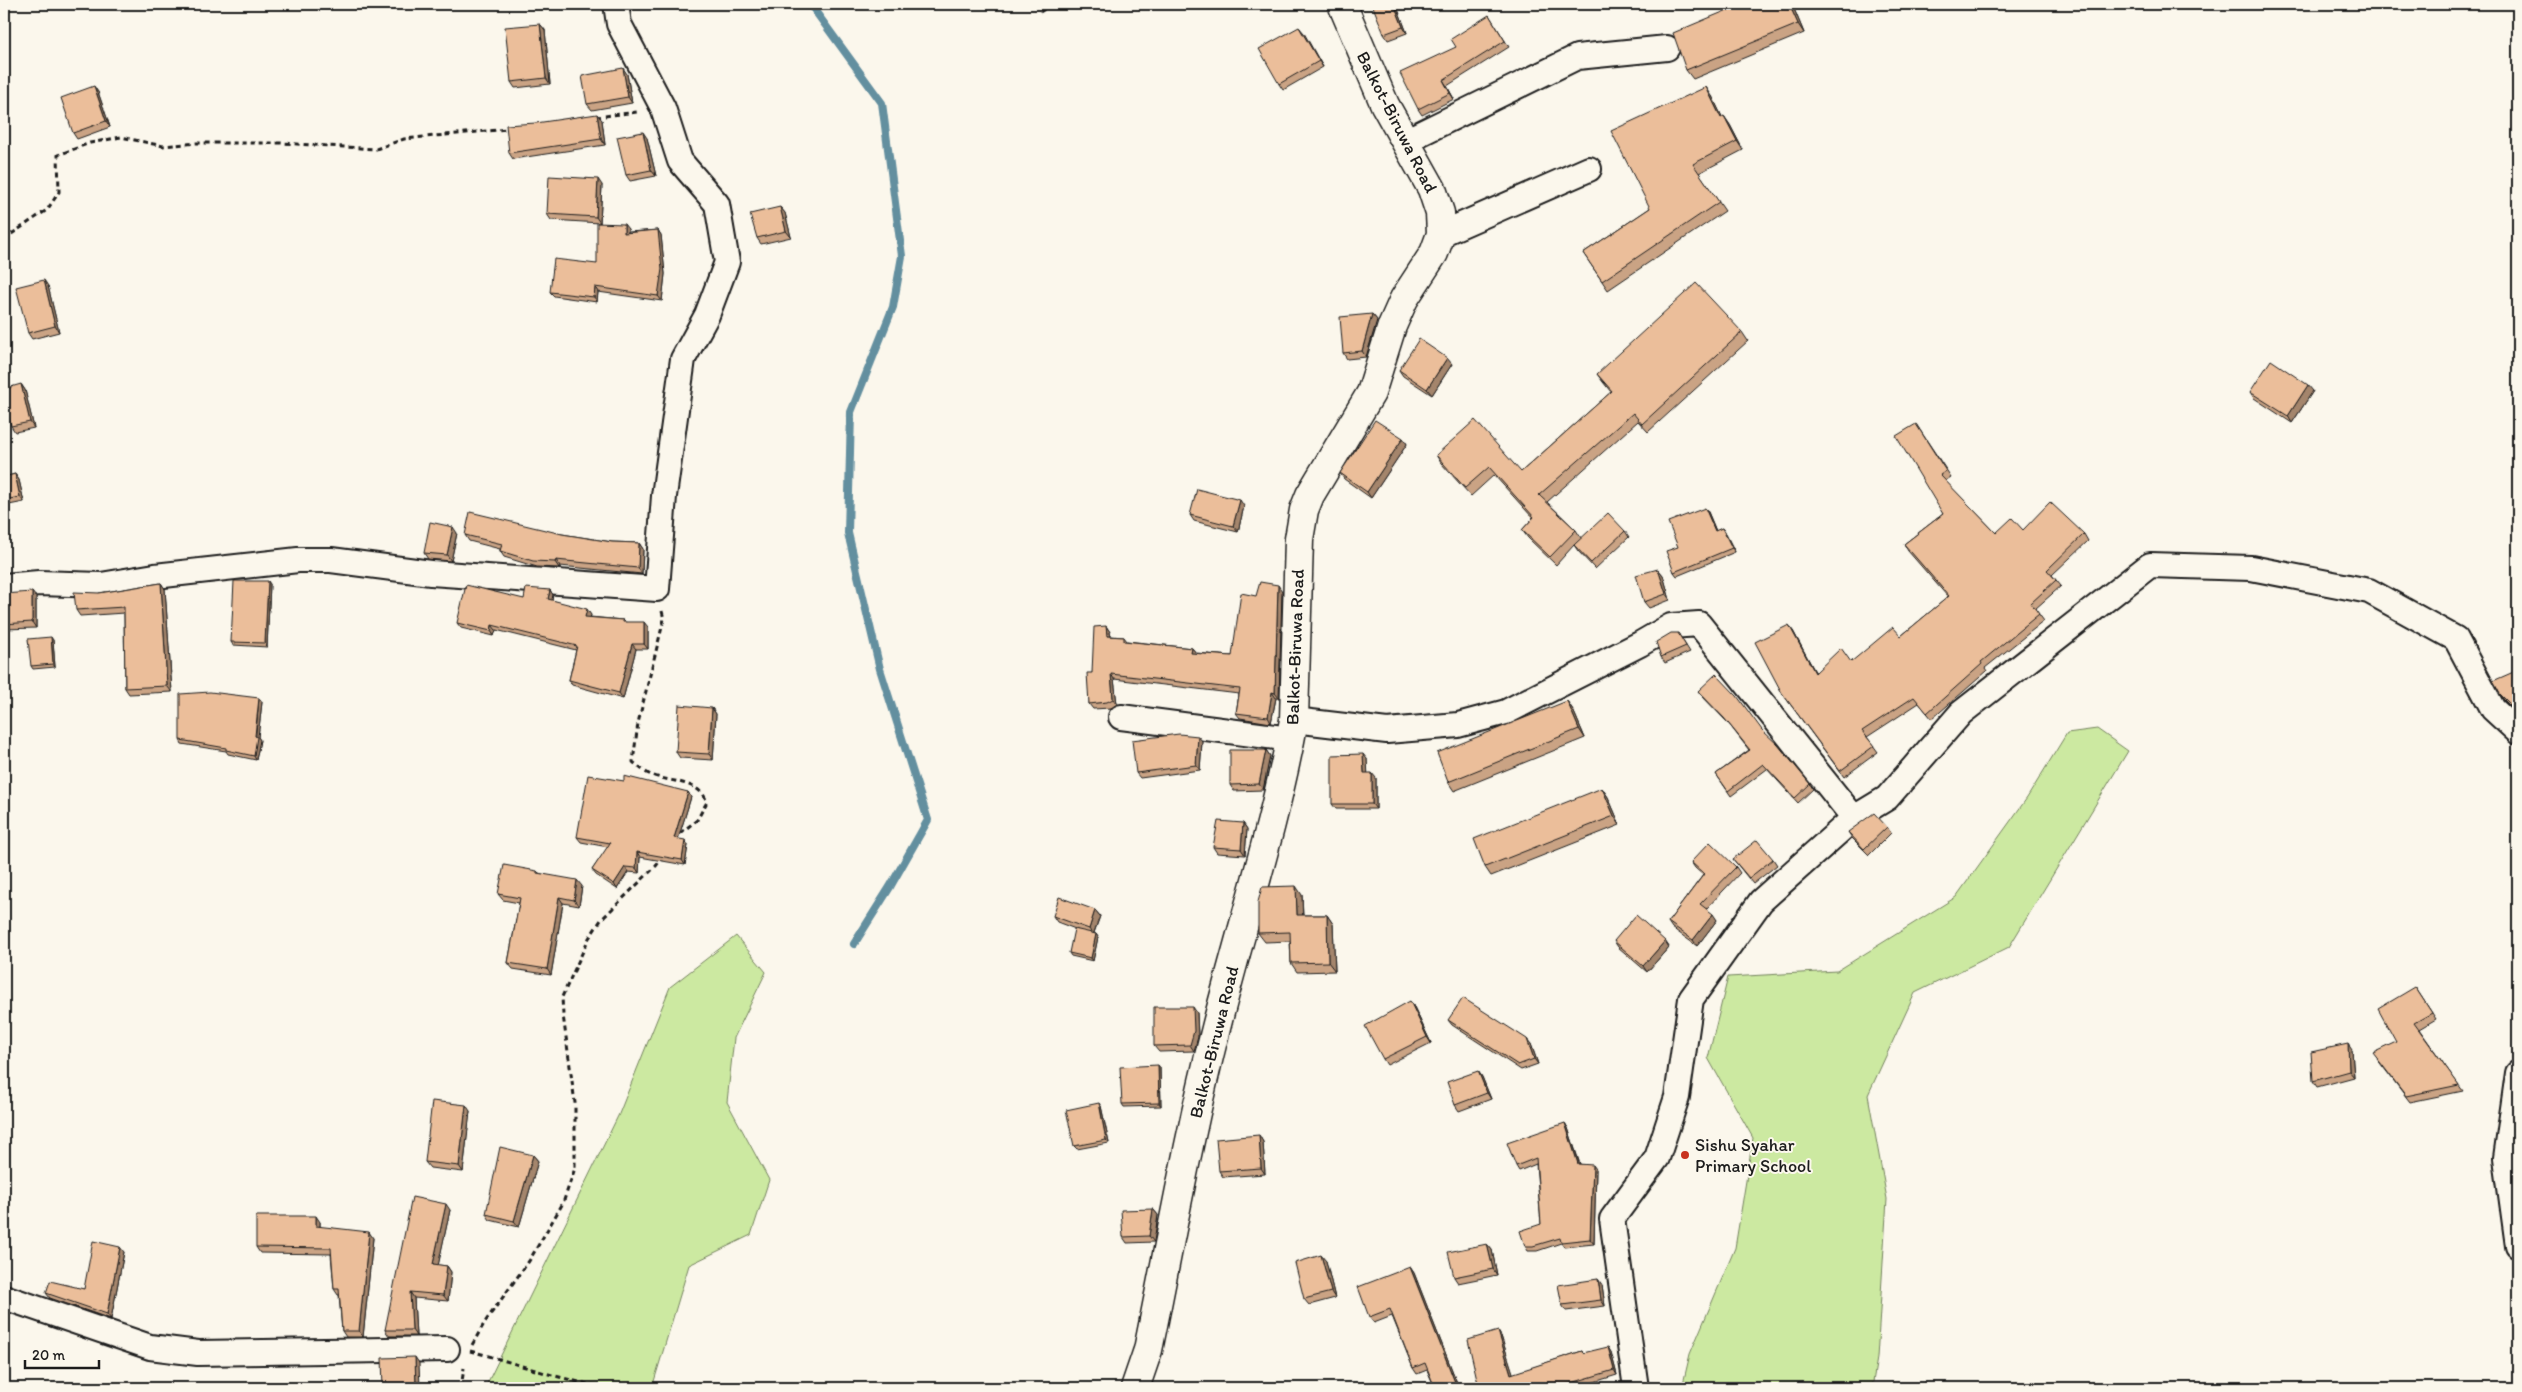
<svg xmlns="http://www.w3.org/2000/svg" width="2522" height="1392" viewBox="0 0 2522 1392" font-family="Itim,sans-serif">
	<rect width="100%" height="100%" fill="#fbf7ec"/>
	<filter id="ink" filterUnits="userSpaceOnUse"><feTurbulence type="fractalNoise" baseFrequency=".02" numOctaves="2"/><feDisplacementMap in="SourceGraphic" scale="10" xChannelSelector="R" yChannelSelector="G"/><feConvolveMatrix kernelMatrix="1 2 1 2 8 2 1 2 1" color-interpolation-filters="sRGB"/></filter>
	<g filter="url(#ink)">
		<path fill="#cce9a1" stroke="#74825e" d="M2097,729L2128,751L2009,947L1915,993L1868,1095L1887,1199L1877,1358L1872,1388H1682L1690,1354L1735,1248L1753,1138L1708,1058L1728,977L1837,971L1956,897L2027,798L2067,733Z
			M736,936L766,972L734,1038L727,1102L769,1180L751,1235L689,1265L652,1388H485L619,1114L670,987Z"/>
		<g fill="none" stroke-linecap="round" stroke-linejoin="round">
			<path stroke="#648f9f" stroke-width="8" d="M810,4L882,103L902,256L893,307L851,412L848,533L880,669L928,820L890,887L854,944"/>
			<defs>
				<path id="minor" d="M1405,141L1577,57L1667,48
					M1441,234L1589,169
					M4,586L39,583L101,585L155,576L298,560H331L431,573L657,589L664,496L683,359L707,315L727,262L717,204L680,161L663,108L619,24L616,4
					M1121,717L1291,739
					M1294,720L1387,731L1458,725L1506,712L1640,644L1671,626L1699,624L1854,818L1887,798L1961,713L2150,565L2251,568L2369,591L2456,639L2493,709L2518,732
					M2518,1073L2506,1158L2518,1246
					M4,1297L150,1347L198,1353L447,1349
					M1636,1388L1612,1219L1657,1158L1677,1097L1691,999L1761,901L1854,818"/>
				<path id="major" d="M1135,1388L1148,1350C1170,1242 1189,1134 1216,1028C1242,925 1275,824 1294,720L1299,539L1304,510L1310,495L1371,393L1392,326L1404,299L1434,253L1441,234L1440,213L1432,189L1385,105L1342,4"/>
			</defs>
			<use href="#minor" stroke="#1c1c1c" stroke-width="28"/>
			<use href="#major" stroke="#1c1c1c" stroke-width="31"/>
			<path stroke="#1c1c1c" stroke-width="3" stroke-dasharray="5 4" stroke-linecap="butt" d="M1040,12L1052,4
				M596,117L637,112
				M4,239L47,210L59,192L58,155L90,143L121,137L163,146L197,143H281L376,149L404,139L508,129
				M662,611L664,619L638,723L633,762C638,766 643,771 649,774C668,783 699,779 707,802L697,820L678,835
				M472,1345L485,1322L529,1261L563,1203L575,1168V1103L563,1015L562,997L589,938L601,920L656,866L662,858
				M470,1351C518,1363 564,1382 612,1388
				M461,1388L464,1368
				M863,1388L869,1386L874,1388
				M972,1388H976"/>
			<use href="#minor" stroke="#fbf7ec" stroke-width="24"/>
			<use href="#major" stroke="#fbf7ec" stroke-width="28"/>
		</g>
		<path fill="#caa384" stroke="#1c1c1c" d="M1396,4L1407,33L1388,40L1384,34Z
			M1792,4L1804,33L1693,79L1686,70Z
			M1489,15L1509,47L1447,86L1454,99L1422,115L1418,109L1456,47Z
			M540,24L545,30L550,84L515,88L511,82Z
			M1299,27L1323,67L1283,90L1279,84Z
			M627,74L632,103L592,110L587,104Z
			M98,92L110,127L77,139L73,133Z
			M1712,96L1722,117L1724,116L1730,125L1743,150L1699,173L1725,211L1608,290L1583,253L1650,208Z
			M602,120L605,145L513,159L509,153Z
			M647,138L656,176L630,181L626,175Z
			M602,185L600,223L551,220L547,214Z
			M780,207L785,213L791,237L761,244L757,238Z
			M628,229V232L658,230L661,235L665,274L662,301L598,292L597,302L554,296L550,292L597,264Z
			M48,286L59,332L32,339L28,333Z
			M1372,314L1377,320L1366,357L1347,359L1343,353Z
			M1742,332L1748,341L1648,432L1638,421L1547,502L1576,530L1581,538L1625,531L1629,537L1595,569L1578,551L1574,545L1556,565L1528,538L1522,530L1533,518L1494,475L1471,496L1441,463L1436,455L1521,472L1611,392L1603,382L1597,374Z
			M1452,364L1432,395L1403,376L1399,370Z
			M21,384L25,390L34,428L15,432L11,426Z
			M2313,391L2292,423L2254,398L2250,392Z
			M1916,424L1951,477L1945,481L1996,533L2023,530L2084,534L2088,541L2052,575L2061,586L2035,609L2044,621L1985,668L1987,671L1932,719L1919,703L1867,737L1878,752L1844,777L1782,693L1793,631L1815,672L1851,662L1901,636L1948,597L1908,551L1904,544L1943,514Z
			M1403,438L1407,444L1371,498L1344,479L1340,473Z
			M15,474L19,480L24,502L4,506V477Z
			M1244,506L1238,532L1194,521L1190,515Z
			M1705,508L1708,512L1716,531L1722,528L1735,552L1677,576L1674,572L1678,547Z
			M457,533L451,561L428,559L424,553Z
			M562,534L612,542L639,543L643,549L642,574L560,566L559,568L537,567L504,557L500,551V549L469,541L465,535Z
			M1658,569L1663,575L1670,600L1649,608L1644,602Z
			M161,583L165,589L172,692L129,694L125,688L124,613L80,616L76,610L99,593Z
			M270,584L267,647L233,645L231,642Z
			M550,590L553,595L552,600L591,615L590,617L623,620L625,622L648,627V649H636L623,699L572,685L569,680L576,650L496,630L494,636L461,628L457,623L524,599Z
			M1282,591L1279,698H1276L1271,723L1240,718L1236,713L1239,694L1114,679L1117,704L1111,708L1093,709L1089,704L1092,673L1106,626L1110,632L1111,636L1124,637L1127,641L1192,648L1196,653L1232,656L1256,596Z
			M4,594L36,597V628L4,629Z
			M1678,633L1690,652L1665,663L1661,657Z
			M53,640L55,667L33,669L31,666Z
			M2518,670V714L2504,700L2500,694Z
			M1698,691L1762,730L1810,784L1813,789L1798,803L1767,769L1731,796L1716,774L1749,750L1728,723L1702,696Z
			M259,698L262,702L258,737L260,740L256,760L228,754L226,751L182,744L180,740Z
			M1567,701L1573,710L1585,738L1454,791L1448,782Z
			M712,708L716,714L713,760L680,758L676,752Z
			M1202,741L1200,770L1140,778L1136,773Z
			M1266,750L1270,756L1263,790L1234,791L1230,785Z
			M1367,759V773L1376,778V809H1336L1332,804Z
			M1602,788L1608,797L1620,825L1491,876L1485,867Z
			M688,792L691,797L678,839L688,845L685,865L640,857L639,873L628,872L617,889L596,875L592,870L608,847L581,842L577,837Z
			M1243,823L1247,829L1245,855L1217,853L1213,847Z
			M1887,827L1891,833L1869,855L1852,838L1848,832Z
			M1733,859H1773L1777,865L1753,884Z
			M1691,862L1736,867L1740,873L1706,909L1717,920L1697,946L1672,928L1668,922L1703,875L1695,868Z
			M537,871L539,873L582,886L579,906L563,903L551,975L513,969L508,963L519,903L503,900L498,894Z
			M1302,895L1303,915H1327L1333,924L1335,971L1297,972L1291,963L1290,941L1265,942L1258,933Z
			M1095,910L1100,916L1094,933L1096,934L1098,937L1093,961L1071,956L1069,953L1078,930L1057,922L1053,916Z
			M1614,941H1665L1669,947L1647,972L1618,947Z
			M2415,987L2436,1019L2419,1029L2463,1091L2410,1102L2377,1059L2396,1042Z
			M1410,1001L1414,1007L1431,1043L1387,1065L1383,1059Z
			M1197,1013L1198,1037L1194,1051L1159,1052L1154,1046Z
			M1448,1020L1531,1044L1538,1064L1521,1070L1452,1025Z
			M2352,1050L2354,1077L2317,1087L2313,1081Z
			M1158,1065L1160,1068L1161,1106L1124,1107L1122,1104Z
			M1478,1071L1482,1077L1491,1099L1459,1111L1455,1105Z
			M1101,1106L1109,1143L1077,1149L1074,1146Z
			M470,1111L463,1172L430,1168L425,1162Z
			M1565,1123L1568,1128L1580,1164L1596,1169L1594,1244L1564,1247L1561,1243L1537,1251H1528L1525,1246L1541,1224L1536,1164L1519,1171L1516,1166Z
			M1259,1135L1263,1142L1265,1174L1223,1177L1219,1171Z
			M533,1155L538,1161L519,1227L490,1220L486,1214Z
			M1153,1209L1158,1215L1154,1242L1127,1243L1123,1237Z
			M450,1210L438,1265L447,1266L451,1272L448,1301L414,1298L416,1336H389L385,1330Z
			M320,1222V1227L373,1238L363,1337H346L342,1331L339,1295H338L334,1289L331,1254L260,1253L256,1247Z
			M1487,1244L1492,1250L1497,1275L1458,1283L1454,1277Z
			M124,1252L111,1319L50,1298L46,1293L84,1289Z
			M1326,1261L1335,1298L1309,1305L1304,1299Z
			M1410,1267L1414,1273L1459,1388H1435L1427,1370L1417,1374L1413,1368L1392,1316L1374,1323L1369,1317Z
			M1598,1279L1602,1285L1605,1306L1566,1311L1562,1305Z
			M1501,1336L1513,1374L1582,1351L1584,1353L1611,1352L1617,1375L1574,1388H1479Z"/>
		<path fill="#a4856c" stroke="#1c1c1c" d="M1394,4H1396L1407,33L1403,27Z
			M1789,4H1792L1804,33L1798,24Z
			M540,24L545,30L550,84L546,78Z
			M1299,27L1304,33L1323,67L1319,61Z
			M623,68L627,74L632,103L628,97Z
			M1443,80L1447,86L1454,99L1450,93Z
			M94,86L98,92L110,127L106,121Z
			M1706,87L1712,96L1727,127L1721,118Z
			M597,114L602,120L605,145L601,139Z
			M1724,116L1730,125L1743,150L1737,141Z
			M643,132L647,138L656,176L651,170Z
			M598,179L602,185L600,223L596,217Z
			M780,207L785,213L791,237L786,231Z
			M624,224L628,229V238L624,233Z
			M658,230L661,235L665,274L662,301L658,296Z
			M44,280L48,286L59,332L55,326Z
			M595,287L598,292L597,302L594,297Z
			M1372,314L1377,320L1366,357L1362,351Z
			M1447,358L1452,364L1432,395L1427,389Z
			M21,384L25,390L34,428L30,422Z
			M2308,385L2313,391L2292,423L2288,416Z
			M1403,438L1407,444L1371,498L1367,492Z
			M15,474L19,480L24,502L20,497Z
			M1240,500L1244,506L1238,532L1233,526Z
			M1705,508L1708,512L1718,536L1715,531Z
			M453,527L457,533L451,561L447,555Z
			M1722,528L1725,532L1735,552L1732,548Z
			M639,543L643,549L642,574L638,568Z
			M556,560L560,566L559,568L555,562Z
			M1658,569L1663,575L1670,600L1666,594Z
			M268,581L270,584L267,647L265,643Z
			M161,583L165,589L172,692L167,686Z
			M1278,585L1282,591L1279,698L1275,693Z
			M550,590L553,595L551,604L548,599Z
			M32,592L36,597V628L32,622Z
			M587,609L591,615L589,622L585,617Z
			M644,622L648,627V649L644,644Z
			M492,625L496,630L494,636L491,631Z
			M1789,625L1793,631L1819,679L1815,673Z
			M1106,626L1110,632L1111,642L1107,636Z
			M51,637L53,640L55,667L53,664Z
			M632,644L636,649L623,699L619,693Z
			M1192,648L1196,653L1195,658L1191,653Z
			M1111,674L1114,679L1117,704L1113,699Z
			M1272,692L1276,698L1271,723L1268,717Z
			M259,698L262,702L258,737L260,740L256,760L254,756Z
			M1567,701L1573,710L1585,738L1579,729Z
			M712,708L716,714L713,760L709,754Z
			M1198,736L1202,741L1200,770L1196,765Z
			M1266,750L1270,756L1263,790L1259,784Z
			M1363,754L1367,759L1368,778L1364,773Z
			M1372,773L1376,778V809L1372,804Z
			M1602,788L1608,797L1620,825L1614,816Z
			M688,792L691,797L677,843L674,838Z
			M1243,823L1247,829L1245,855L1241,849Z
			M685,840L688,845L685,865L682,860Z
			M637,852L640,857L639,873L636,868Z
			M625,867L628,872L617,889L614,884Z
			M577,880L582,886L579,906L574,900Z
			M1296,886L1302,895L1303,924L1297,915Z
			M559,897L563,903L551,975L547,969Z
			M1095,910L1100,916L1093,935L1089,929Z
			M1713,914L1717,920L1697,946L1693,940Z
			M1327,915L1333,924L1335,971L1328,962Z
			M1096,934L1098,937L1093,961L1091,958Z
			M1665,941L1669,947L1647,972L1643,966Z
			M1410,1001L1414,1007L1431,1043L1427,1037Z
			M1193,1007L1197,1013L1198,1037L1194,1051L1190,1045Z
			M1527,1039L1531,1044L1538,1064L1534,1059Z
			M2348,1044L2352,1050L2354,1077L2349,1071Z
			M1158,1065L1160,1068L1161,1106L1159,1103Z
			M1478,1071L1482,1077L1491,1099L1487,1093Z
			M1099,1103L1101,1106L1109,1143L1106,1140Z
			M466,1105L470,1111L463,1172L459,1166Z
			M1565,1123L1568,1128L1581,1169L1578,1164Z
			M1259,1135L1263,1142L1265,1174L1261,1168Z
			M533,1155L538,1161L519,1227L514,1221Z
			M1593,1165L1596,1169L1594,1244L1590,1239Z
			M446,1204L450,1210L437,1271L433,1264Z
			M1153,1209L1158,1215L1154,1242L1149,1236Z
			M316,1216L320,1222V1232L316,1226Z
			M369,1232L373,1238L363,1337L359,1331Z
			M1487,1244L1492,1250L1497,1275L1493,1269Z
			M120,1247L124,1252L111,1319L107,1314Z
			M1321,1255L1326,1261L1335,1298L1331,1292Z
			M447,1266L451,1272L448,1301L443,1295Z
			M1410,1267L1414,1273L1459,1388H1458L1456,1385Z
			M1598,1279L1602,1285L1605,1306L1601,1300Z
			M410,1292L414,1298L416,1336L412,1330Z
			M1498,1331L1501,1336L1515,1379L1511,1374Z
			M1608,1347L1611,1352L1617,1375L1614,1370Z
			M415,1357L419,1363L420,1388H416Z"/>
		<path fill="#ebbe9a" stroke="#1c1c1c" d="M1372,4H1394L1403,27L1384,34Z
			M1742,4H1789L1798,24L1686,70L1673,33Z
			M1489,15L1505,41L1443,80L1450,93L1418,109L1400,73L1456,47L1451,39Z
			M540,24L546,78L511,82L505,27Z
			M1299,27L1319,61L1279,84L1259,49Z
			M623,68L628,97L587,104L582,76Z
			M94,86L106,121L73,133L61,98Z
			M1706,87L1721,118L1724,116L1737,141L1693,164L1719,202L1602,281L1583,253L1650,208L1611,131Z
			M597,114L601,139L509,153L506,125L536,123Z
			M643,132L651,170L626,175L617,137Z
			M549,176L598,179L596,217L547,214Z
			M780,207L786,231L757,238L750,214Z
			M597,223L624,224V233L658,230L662,269L658,296L595,287L594,297L550,292L554,259L597,264Z
			M44,280L55,326L28,333L16,287Z
			M1696,283L1742,332L1642,424L1633,413L1539,495L1576,530L1550,557L1522,530L1534,517L1489,467L1465,488L1436,455L1475,420L1521,472L1612,391L1597,374Z
			M1372,314L1362,351L1343,353L1340,317Z
			M1419,339L1447,358L1427,389L1399,370Z
			M2271,360L2308,385L2288,416L2250,392Z
			M21,384L30,422L11,426L4,400V389Z
			M1375,420L1403,438L1367,492L1340,473Z
			M1916,424L1946,471L1940,475L1996,533L2012,518L2023,530L2050,502L2084,534L2047,570L2056,580L2031,603L2039,614L1981,662L1982,664L1927,713L1914,697L1862,731L1874,746L1840,771L1782,693L1755,642L1789,625L1815,673L1841,648L1851,662L1893,627L1901,636L1949,596L1904,544L1943,514L1896,436Z
			M15,474L20,497L4,500V477Z
			M1197,489L1240,500L1233,526L1190,515Z
			M1705,508L1715,531L1722,528L1732,548L1674,572L1666,551L1678,547L1668,522Z
			M470,512L562,534L612,542L639,543L638,568L556,560L555,562L533,561L500,551L502,544L465,535Z
			M1608,513L1625,531L1591,563L1574,545Z
			M430,522L453,527L447,555L424,553Z
			M1658,569L1666,594L1644,602L1636,575Z
			M234,581H268L265,643L231,642Z
			M1260,582L1278,585L1275,693L1272,692L1268,717L1236,713L1240,689L1111,674L1113,699L1107,702L1089,704L1087,673H1092L1094,627L1106,626L1107,636L1124,637V641L1192,648L1191,653L1232,656L1241,593L1256,596Z
			M161,583L167,686L125,688L124,607L76,610L74,592L99,593Z
			M466,585L524,599L526,588L550,590L548,599L587,609L585,617L623,620V622H644V644H632L619,693L569,680L577,646L492,625L491,631L457,623Z
			M32,592V622L4,624V594Z
			M1671,633H1678L1686,646L1661,657L1656,642Z
			M51,637L53,664L31,666L28,639Z
			M2518,670V706L2514,708L2500,694L2493,681Z
			M1716,674L1737,696L1762,730L1778,745L1810,784L1795,798L1763,764L1728,791L1716,774L1750,750L1724,718L1698,691Z
			M210,692L259,698L255,736L257,737L254,756L226,750V748L180,740V694Z
			M1567,701L1579,729L1448,782L1437,753Z
			M679,705L712,708L709,754L676,752Z
			M1179,734L1198,736L1196,765L1136,773L1132,740Z
			M1230,750H1266L1259,784L1230,785Z
			M1363,754L1364,773H1372V804H1332V755Z
			M588,775L624,781V776L688,792L674,838L685,840L682,860L637,852L636,868L625,867L614,884L592,870L610,843L577,837Z
			M1602,788L1614,816L1485,867L1474,839Z
			M1874,813L1887,827L1864,849L1848,832Z
			M1218,821L1243,823L1241,849L1213,847Z
			M1757,840L1773,859L1749,878L1733,859Z
			M1710,842L1736,867L1700,904L1713,914L1693,940L1668,922L1704,874L1691,862Z
			M504,865L537,871V873L577,880L574,900L559,897L547,969L508,963L520,898L498,894Z
			M1296,886L1297,915H1327L1328,962L1291,963L1290,932L1258,933V902L1262,887Z
			M1059,897L1095,910L1089,929L1053,916Z
			M1636,915L1665,941L1643,966L1614,941Z
			M1074,929L1096,934L1091,958L1069,953Z
			M2415,987L2432,1013L2414,1023L2459,1085L2406,1096L2373,1053L2396,1042L2378,1009Z
			M1463,998L1527,1039L1534,1059L1518,1065L1448,1020Z
			M1410,1001L1427,1037L1383,1059L1365,1026Z
			M1154,1007H1193L1194,1031L1190,1045L1154,1046Z
			M2348,1044L2349,1071L2313,1081L2311,1052Z
			M1158,1065L1159,1103L1122,1104L1120,1067Z
			M1478,1071L1487,1093L1455,1105L1447,1082Z
			M432,1101L466,1105L459,1166L425,1162Z
			M1099,1103L1106,1140L1074,1146L1066,1110Z
			M1565,1123L1578,1164L1593,1165L1590,1239L1561,1242L1560,1238L1533,1246H1525L1520,1231L1541,1224L1536,1158L1516,1166L1507,1143Z
			M1259,1135L1261,1168L1219,1171L1216,1139Z
			M500,1147L533,1155L514,1221L486,1214Z
			M412,1197L446,1204L433,1264L447,1266L443,1295L410,1292L412,1330H385Z
			M1153,1209L1149,1236L1123,1237L1121,1210Z
			M256,1216H316V1226L369,1232L359,1331H342L339,1289H334L331,1248L256,1247Z
			M93,1241L120,1247L107,1314L46,1293L50,1281L84,1289Z
			M1487,1244L1493,1269L1454,1277L1448,1252Z
			M1321,1255L1331,1292L1304,1299L1295,1263Z
			M1410,1267L1456,1385L1448,1388H1435L1425,1363L1413,1368L1390,1309L1369,1317L1358,1287Z
			M1598,1279L1601,1300L1562,1305L1558,1285Z
			M1498,1331L1511,1374L1582,1351L1583,1353L1608,1347L1614,1370L1555,1388H1479L1468,1340Z
			M415,1357L416,1388H383L382,1358Z"/>
	</g>
	<circle fill="#c8321e" stroke="#fbf7ec" stroke-width="2" cx="1685" cy="1155" r="5"/>
	<g text-anchor="middle" dominant-baseline="central" stroke-width="4" stroke-linejoin="round" paint-order="stroke">
		<g font-size="18" fill="#1c1c1c" stroke="#fbf7ec">
			<text transform="translate(1397 122) rotate(63)">Balkot-Biruwa Road</text>
			<text transform="translate(1295 647) rotate(-88)">Balkot-Biruwa Road</text>
			<text transform="translate(1214 1042) rotate(-76)">Balkot-Biruwa Road</text>
		</g>
		<g font-size="18" fill="#1c1c1c" stroke="#fbf7ec" text-anchor="start">
			<text x="1695" y="1145">Sishu Syahar<tspan x="1695" dy="21">Primary School</tspan></text>
		</g>
	</g>
	<rect width="2522" height="1392" fill="none" stroke="#fbf7ec" stroke-width="20"/>
	<rect x="10" y="10" width="2502" height="1372" fill="none" stroke="#1c1c1c" stroke-width="2" filter="url(#ink)"/>
	<path d="M25 1360v8h74v-8" fill="none" stroke="#1c1c1c" stroke-width="2.5"/>
	<text x="32" y="1360" font-size="15" fill="#1c1c1c" stroke="#fbf7ec" stroke-width="4" paint-order="stroke">20 m</text>
</svg>
